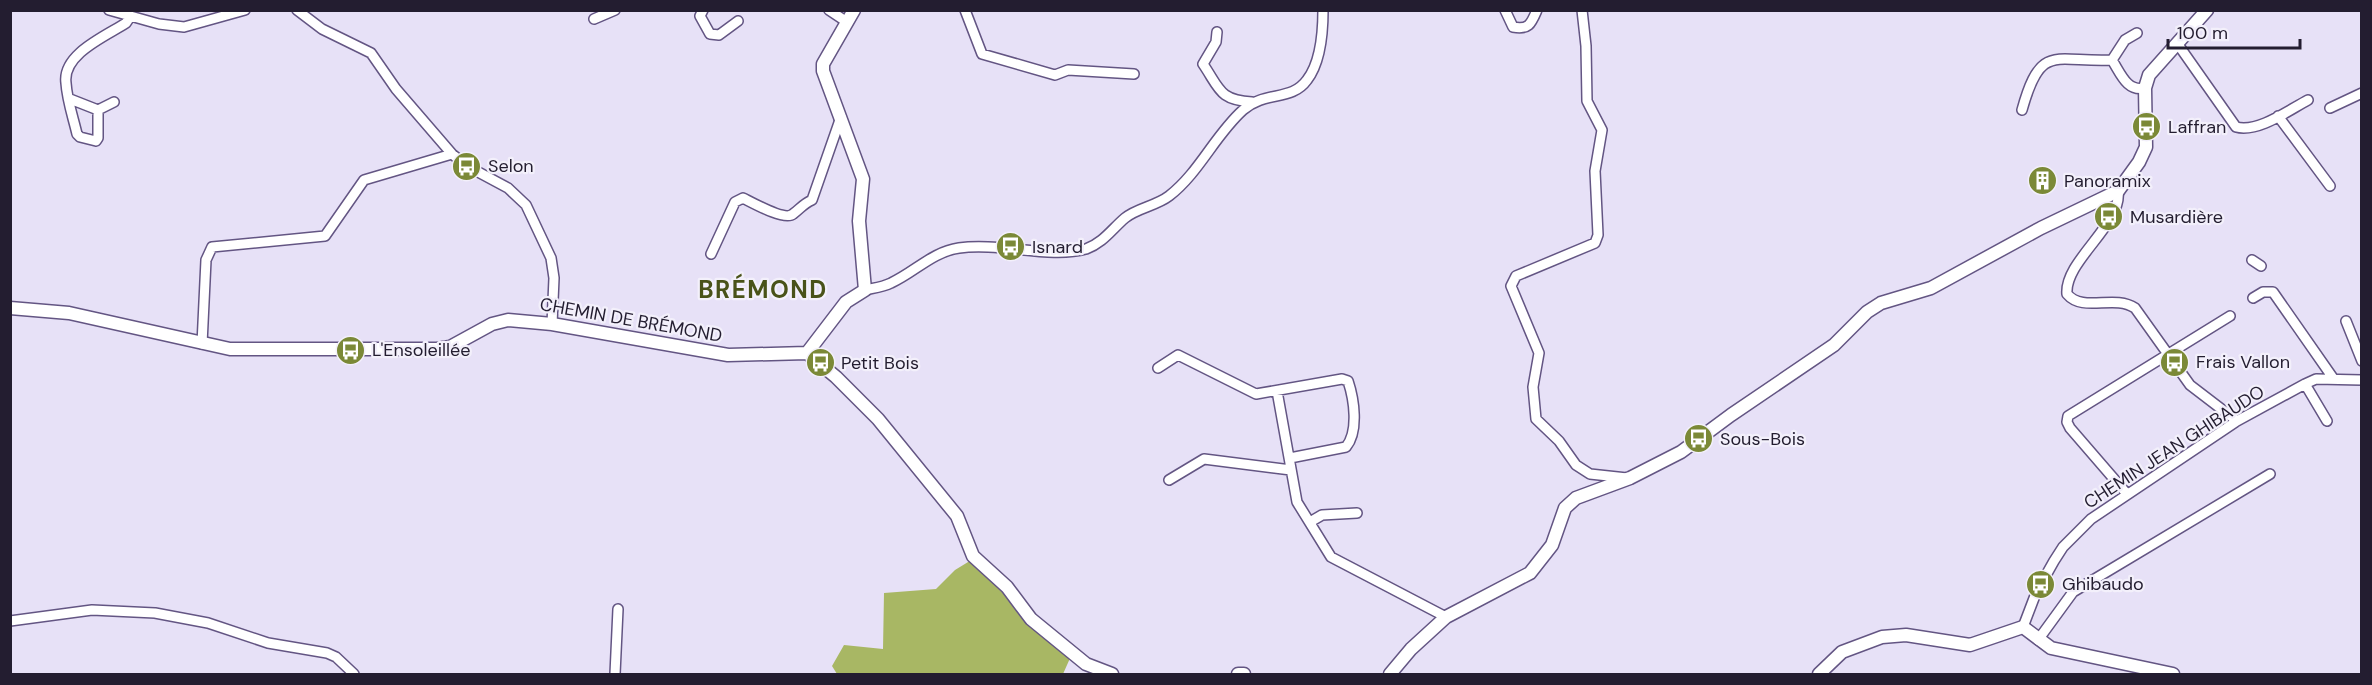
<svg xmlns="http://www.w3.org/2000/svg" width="2372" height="685" viewBox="0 0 2372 685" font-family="'DM Sans',sans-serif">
	<rect width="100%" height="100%" fill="#e7e1f7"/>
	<path fill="#a8b764" d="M973,559L1071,656L1063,674H837L832,666L844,645L883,649L884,593L936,589L955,570Z"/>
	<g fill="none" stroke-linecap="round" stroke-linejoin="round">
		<defs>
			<path id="street" d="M109,10L159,24L184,27L245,10
				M297,10L322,29L371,53L396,89L452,154L467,166L508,188L526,205L551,258L554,278L552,324
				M703,10L700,16L710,34L719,35L738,21
				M829,10L847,22
				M965,10L982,54L1055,75L1068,70L1134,74
				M1505,10L1513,27C1529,30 1531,24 1537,10
				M1582,10L1586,46L1587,101L1602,130L1595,171L1598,235L1595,243L1516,276L1511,286L1539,353L1533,387L1536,419L1559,441L1576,465L1590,474L1627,478
				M594,19L615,10
				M1217,32L1216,42L1203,64C1220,89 1219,100 1252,102
				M2137,33L2125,40L2112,60C2121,74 2127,92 2145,88
				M2177,43L2236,127C2258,133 2289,110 2308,100
				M70,99L98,110V138L96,141L80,137L77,134C73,117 67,100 66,83C62,54 106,36 126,23L130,17
				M2330,108L2362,93
				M98,110L114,102
				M2022,110C2041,41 2056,63 2112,60
				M2278,116L2330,186
				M2118,191C2123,224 2064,261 2067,294C2083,313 2114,294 2135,308L2190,385L2237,421
				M711,254L735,202L743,198C753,203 785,221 793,214C800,209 803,204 812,200L841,117
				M2252,260L2261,266
				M865,290C874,288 883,287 891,283C915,272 932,252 959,248C999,242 1050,259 1086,249C1103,243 1112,229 1125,218C1137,208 1156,206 1169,196C1199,173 1215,135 1243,110C1266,90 1291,102 1307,80C1321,62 1323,33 1323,10
				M2253,298L2263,292H2273L2333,378
				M2346,321L2362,361
				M202,344L206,260L212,247L325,236L364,180L452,154
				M1158,368L1178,355L1256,394L1342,379L1348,381C1354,399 1359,431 1346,447L1290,458
				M2305,384L2327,421
				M1277,391L1297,502L1331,557L1446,617
				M1169,480L1204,459L1291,470
				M2127,494L2070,428L2067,422L2068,416L2230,316
				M1310,522L1322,515L1357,513
				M10,621L92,610L155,613L208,623L268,643L327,653L336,657L354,674
				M2023,627L2036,593L2054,561L2063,547L2091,519L2237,421L2305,384L2316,379L2362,380
				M2038,640L2073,592L2270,474
				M615,674L618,609"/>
			<path id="secondary" d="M10,308L69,313L230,349H437L450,347L492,324L508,320L552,324L728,355L807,353L836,377L878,419L957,516L973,556L1007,587L1031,619L1086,664L1112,674
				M807,353L846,302L865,290L859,221L863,179L823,71V64L854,10
				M1238,674H1244
				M1390,674L1411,649L1446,617L1530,573L1552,545L1565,508L1576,498L1630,478L1681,452L1731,415L1834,345L1867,312L1881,303L1931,288L2041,228L2118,191L2139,162L2146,147L2145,88L2149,75L2207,10
				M1819,674L1842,652L1882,637L1906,635L1970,645L2023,627L2051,648L2173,674"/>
		</defs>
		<use href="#street" stroke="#635583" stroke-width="12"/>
		<use href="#secondary" stroke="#635583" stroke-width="15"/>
		<use href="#street" stroke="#fff" stroke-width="9"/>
		<use href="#secondary" stroke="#fff" stroke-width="12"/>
	</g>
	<defs>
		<symbol id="bus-disc" viewBox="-11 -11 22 22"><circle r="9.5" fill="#7b8937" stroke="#f3f0fb"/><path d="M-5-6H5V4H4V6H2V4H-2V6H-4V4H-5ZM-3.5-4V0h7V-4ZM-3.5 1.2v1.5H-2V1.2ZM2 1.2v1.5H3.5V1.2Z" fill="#fff"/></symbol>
		<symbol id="building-disc" viewBox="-11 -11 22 22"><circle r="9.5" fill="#7b8937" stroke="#f3f0fb"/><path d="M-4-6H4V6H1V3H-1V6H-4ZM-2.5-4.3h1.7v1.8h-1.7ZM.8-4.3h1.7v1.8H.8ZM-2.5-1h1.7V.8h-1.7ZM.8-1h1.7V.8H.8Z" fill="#fff"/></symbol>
	</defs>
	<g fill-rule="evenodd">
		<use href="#bus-disc" x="2130" y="110" width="33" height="33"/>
		<use href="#bus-disc" x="450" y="150" width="33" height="33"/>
		<use href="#building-disc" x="2026" y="164" width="33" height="33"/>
		<use href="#bus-disc" x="2092" y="200" width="33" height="33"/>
		<use href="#bus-disc" x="994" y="230" width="33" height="33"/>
		<use href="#bus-disc" x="334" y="334" width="33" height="33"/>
		<use href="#bus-disc" x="2158" y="346" width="33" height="33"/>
		<use href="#bus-disc" x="804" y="346" width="33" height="33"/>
		<use href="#bus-disc" x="1682" y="422" width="33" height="33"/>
		<use href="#bus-disc" x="2024" y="568" width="33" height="33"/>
	</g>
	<g text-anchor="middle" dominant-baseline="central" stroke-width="4.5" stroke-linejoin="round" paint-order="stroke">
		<g font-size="18" fill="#231d30" stroke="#f3f0fb" text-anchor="start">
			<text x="2168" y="127">Laffran</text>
			<text x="488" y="166">Selon</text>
			<text x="2064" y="181">Panoramix</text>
			<text x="2130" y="217">Musardière</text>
			<text x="1032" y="247">Isnard</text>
			<text x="372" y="350">L'Ensoleillée</text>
			<text x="2196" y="362">Frais Vallon</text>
			<text x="841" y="363">Petit Bois</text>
			<text x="1720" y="439">Sous-Bois</text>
			<text x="2062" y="584">Ghibaudo</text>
		</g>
		<g font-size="18" fill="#231d30" stroke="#f3f0fb">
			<text transform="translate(631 320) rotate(10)">CHEMIN DE BRÉMOND</text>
			<text transform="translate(2174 447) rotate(-33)">CHEMIN JEAN GHIBAUDO</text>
		</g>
		<g font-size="24" font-weight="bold" letter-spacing="1.5" fill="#495219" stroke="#f3f0fb">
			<text x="763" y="289">BRÉMOND</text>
		</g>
	</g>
	<rect width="2372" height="685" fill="none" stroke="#231d30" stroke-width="24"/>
	<path d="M2168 39v9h132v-9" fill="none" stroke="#231d30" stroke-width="3"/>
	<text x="2177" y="39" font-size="18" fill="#231d30" stroke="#f3f0fb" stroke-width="4.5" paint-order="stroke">100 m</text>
</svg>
